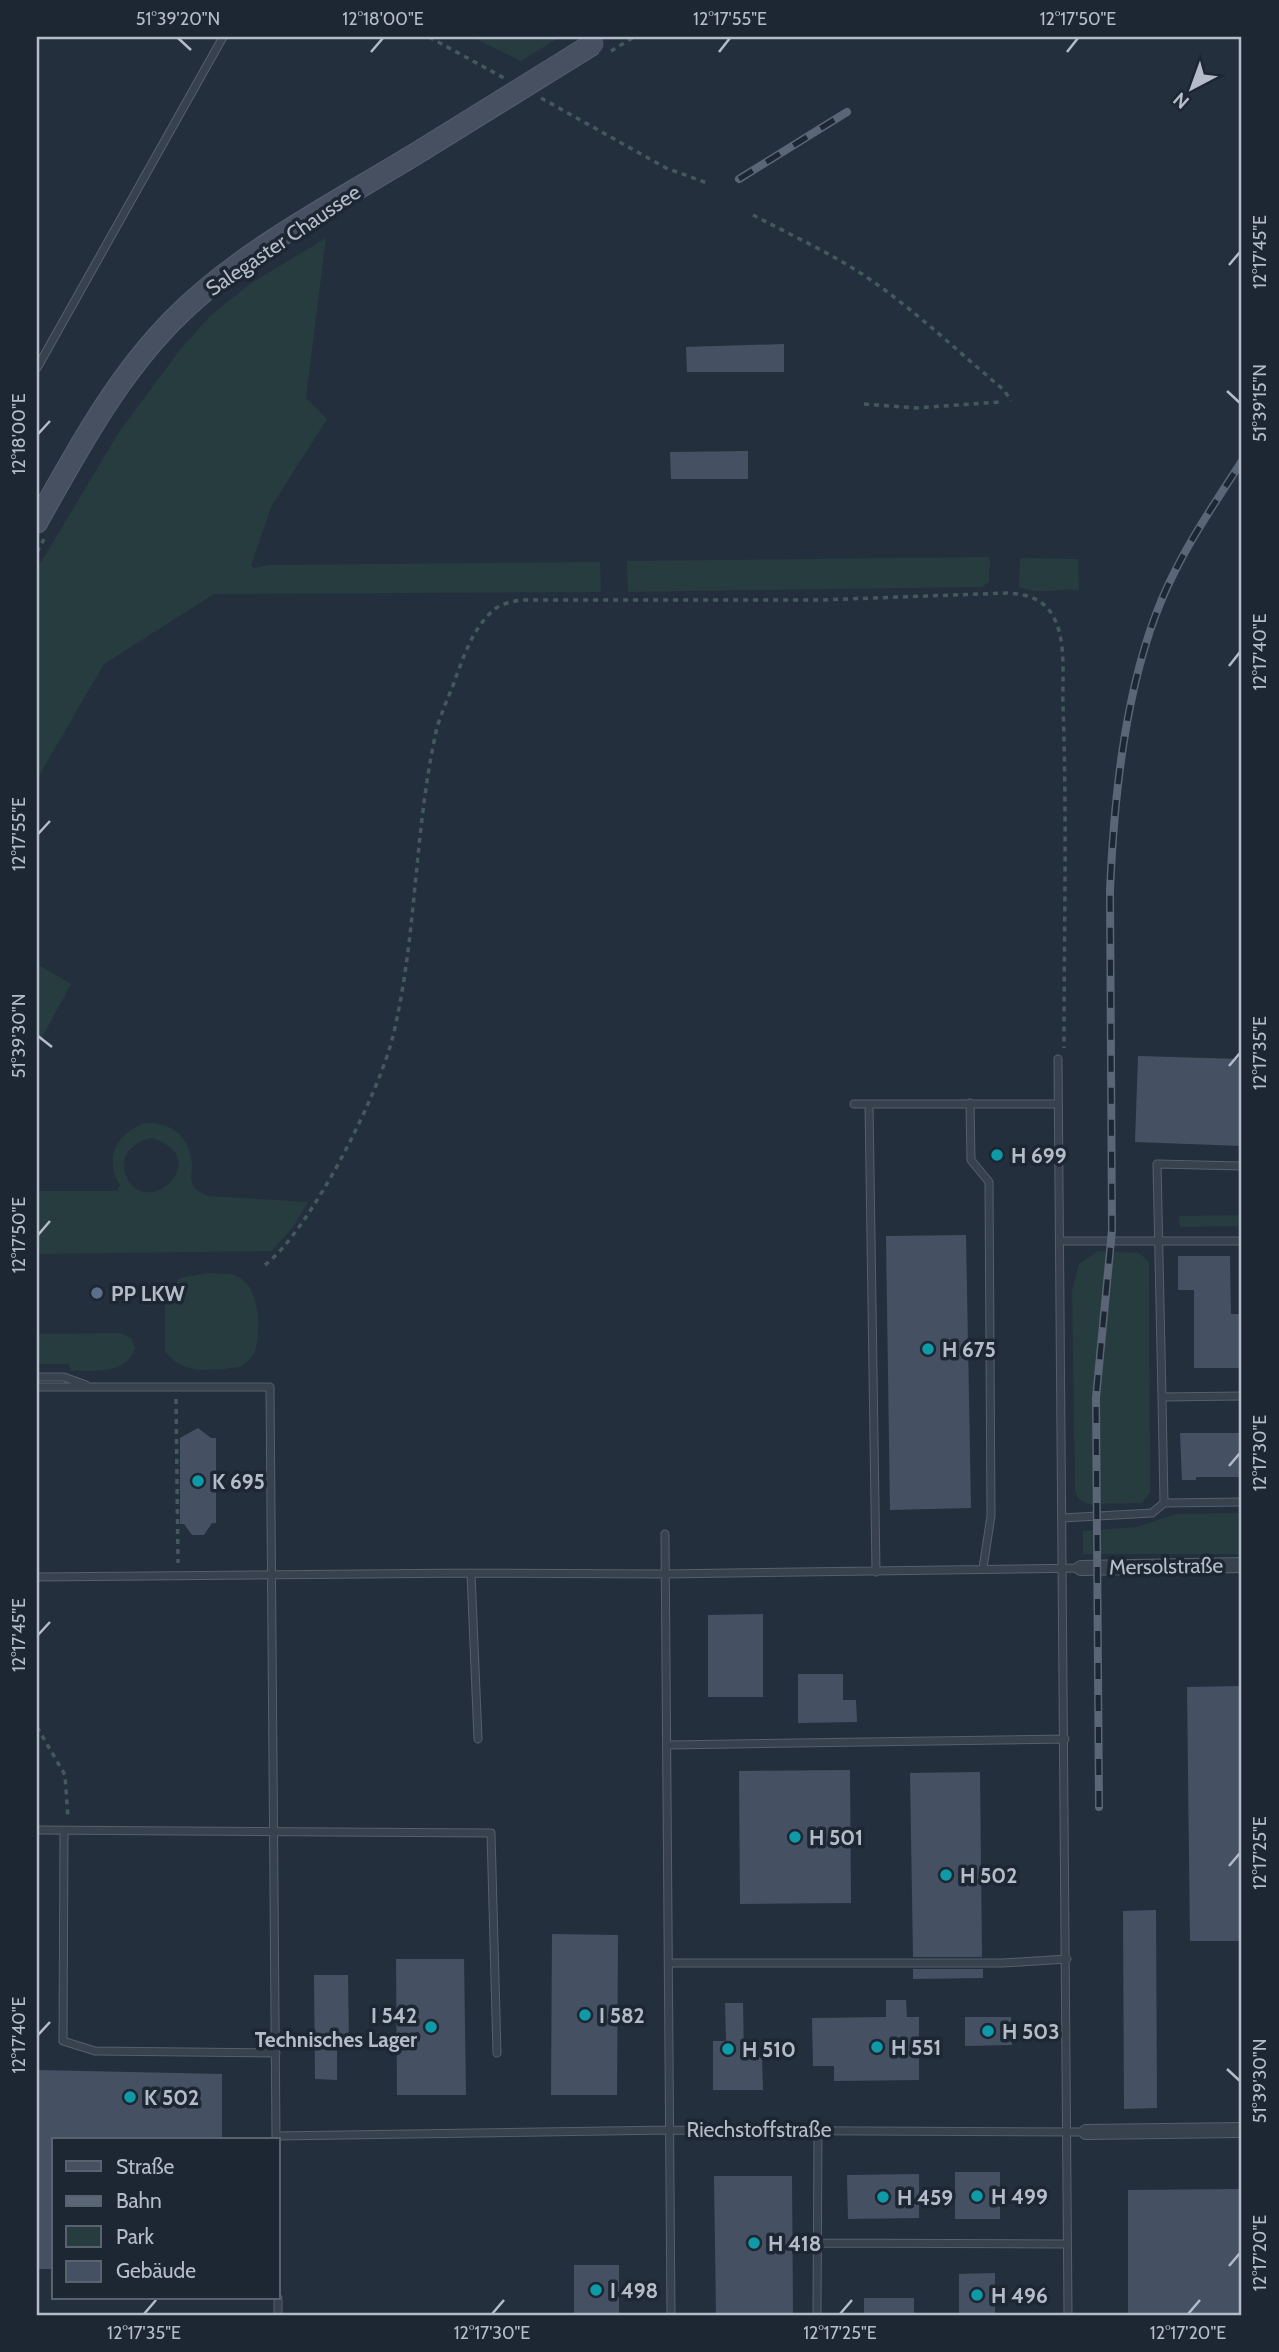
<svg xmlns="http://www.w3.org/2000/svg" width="1279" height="2352" viewBox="0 0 1279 2352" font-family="Cabin,sans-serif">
	<rect width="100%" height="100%" fill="#242f3e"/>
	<path fill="#263c3f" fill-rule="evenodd" d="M472,37H560L521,61Z
		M326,238L306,398L327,419L271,507L251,566L255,568L268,565L600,562L601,592L214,594L104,664L37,779V569L119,432L179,351L210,316L250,284Z
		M990,557L989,582L982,587L628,592L627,561Z
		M1020,558L1078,559L1079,591C1057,586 1045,597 1019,587Z
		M37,964L71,984L37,1047Z
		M146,1123C173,1122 191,1138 192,1166C192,1171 190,1178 192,1182C194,1190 201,1193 208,1196L308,1202L293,1227L272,1251L37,1254V1191H117L120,1185C103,1158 117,1132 146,1123ZM152,1138C217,1158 145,1222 126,1176C118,1155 134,1141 152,1138Z
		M1242,1215V1226L1180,1227L1179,1216Z
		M1098,1251L1139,1253L1149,1262L1150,1492L1142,1503L1088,1504L1078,1499L1075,1490L1072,1291L1079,1264Z
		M207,1273C218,1274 231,1272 240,1278C260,1290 261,1331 255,1351C252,1359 246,1363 240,1367C213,1370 182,1376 165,1351V1295L180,1278Z
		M121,1333L131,1338L135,1348C127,1375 94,1370 71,1371L69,1364H37V1334Z
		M1242,1513V1554H1083V1531L1137,1527L1176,1514Z"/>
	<path fill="#455162" d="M784,344V372H687L686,347Z
		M748,451V479H671L670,452Z
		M1138,1056L1242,1059V1146L1135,1142Z
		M966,1235L971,1508L890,1510L886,1236Z
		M1178,1256H1230L1231,1314H1242V1368H1194V1290H1178Z
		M198,1428L211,1438H216V1523H212L204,1535H192L184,1524H180V1438Z
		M1180,1433H1242V1477H1196V1480H1182Z
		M763,1614V1697H708V1615Z
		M798,1674H843V1700H856L857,1722L798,1723Z
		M1242,1686V1941H1190L1187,1687Z
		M850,1770L851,1903L740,1904L739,1771Z
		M980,1772L982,1957H913L910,1773Z
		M1156,1910L1157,2108L1124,2109L1123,1911Z
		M552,1934L618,1935L617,2095H551Z
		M396,1959H464L466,2095H397Z
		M913,1969H983V1978L913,1979Z
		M314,1975H348L349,2047H337V2080L315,2079Z
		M886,2000H906L907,2017H919V2039H941V2055L919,2056V2080L834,2081V2066H813L812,2018L886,2017Z
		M725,2003H743L744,2057H762L763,2090H713V2041H726Z
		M965,2017H1011L1012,2045L965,2046Z
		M37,2070L222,2074V2140H54V2269H37Z
		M955,2172H1000V2219H955Z
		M919,2174V2218L848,2219L847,2175Z
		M714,2176H792L793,2315H716Z
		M1242,2189V2315H1128V2190Z
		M574,2265H619V2315H574Z
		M995,2273V2315H959V2274Z
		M864,2298H914V2315H864Z"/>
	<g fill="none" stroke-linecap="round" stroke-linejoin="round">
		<defs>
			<path id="service" d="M37,368L223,37
				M1058,1059L1068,2315
				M970,1103L971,1160L989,1182L991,1516L983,1568
				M854,1104H1058
				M869,1104L876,1572
				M1242,1166L1157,1164L1162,1397L1242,1396
				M1060,1241H1242
				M37,1377H64L86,1385
				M37,1387H270L276,2140
				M1164,1503L1242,1502
				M1062,1518L1152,1513L1164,1503L1162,1397
				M665,1534L671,2315
				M471,1573L478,1739
				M37,1577L471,1573L665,1574L1081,1568
				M669,1745L1065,1739
				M37,1830L491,1833L497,2053
				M64,1830L63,2041L95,2051L276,2053
				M670,1963H1003L1067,1959
				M276,2136L670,2130L1086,2132
				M818,2243L1067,2244
				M278,2298V2315
				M817,2315L818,2129"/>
			<path id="minor" d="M1081,1568L1242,1565
				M1086,2132L1242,2130"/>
			<path id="secondary" d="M37,522C77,451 115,379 173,320C243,249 338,202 422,150"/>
		</defs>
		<use href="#service" stroke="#565f6c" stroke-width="9"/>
		<use href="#minor" stroke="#565f6c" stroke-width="16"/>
		<use href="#secondary" stroke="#565f6c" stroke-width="23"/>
		<path stroke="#44595c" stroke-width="3.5" stroke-dasharray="5 5" stroke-linecap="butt" d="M429,37L504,78
			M611,51L634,37
			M541,98L666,168L710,184
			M753,215C789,234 828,252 862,274C913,308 957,351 1004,390L1011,401
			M864,404L916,408L999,402
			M37,552L44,539
			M265,1265C311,1229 379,1094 393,1036C417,936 414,832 436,732C440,714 450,695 456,677C465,653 474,626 495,609C500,604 512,602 519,600H820L1007,593C1025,594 1043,598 1053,616C1067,641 1062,678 1063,705C1067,819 1064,934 1064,1048
			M176,1399L178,1563
			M37,1727L65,1775L68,1818"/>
		<use href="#service" stroke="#38414e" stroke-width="7"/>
		<use href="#minor" stroke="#38414e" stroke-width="14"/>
		<use href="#secondary" stroke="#465061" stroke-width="21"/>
		<defs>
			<path id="rail" d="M739,179L847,112
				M1099,1807L1096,1398L1112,1230L1110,891C1114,797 1125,687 1162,599C1183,549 1213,506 1242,461"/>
		</defs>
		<use href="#rail" stroke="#5a6575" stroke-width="8"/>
		<use href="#rail" stroke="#1d2633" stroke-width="5" stroke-dasharray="16" stroke-linecap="butt"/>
		<defs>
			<path id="secondary-bridge" d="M422,150L593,44"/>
		</defs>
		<use href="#secondary-bridge" stroke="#565f6c" stroke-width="23" stroke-linecap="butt"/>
		<use href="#secondary-bridge" stroke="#465061" stroke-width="21"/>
	</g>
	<path fill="none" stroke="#b4bcc9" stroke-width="2.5" d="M178,38L191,50M371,52L383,38M719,52L730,38M1067,52L1078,38M1229,265L1240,252M1227,391L1240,403M38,434L50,421M1229,666L1240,652M38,834L50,821M38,1036L52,1047M1229,1066L1240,1053M38,1235L50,1221M1229,1466L1240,1453M38,1635L50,1622M1229,1866L1240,1853M38,2035L50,2022M1227,2069L1240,2081M1229,2266L1240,2253M144,2314L156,2300M492,2314L504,2300M840,2314L852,2300M1188,2314L1200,2300"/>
	<g fill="#0f9aa8" stroke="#1d2633" stroke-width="2.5">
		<circle cx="997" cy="1155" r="7"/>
		<circle cx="928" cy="1349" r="7"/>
		<circle cx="198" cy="1481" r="7"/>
		<circle cx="795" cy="1837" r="7"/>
		<circle cx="946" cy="1875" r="7"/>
		<circle cx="585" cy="2015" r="7"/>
		<circle cx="431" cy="2027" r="7"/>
		<circle cx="988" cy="2031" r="7"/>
		<circle cx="877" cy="2047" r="7"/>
		<circle cx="728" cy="2049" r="7"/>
		<circle cx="130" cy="2097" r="7"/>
		<circle cx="977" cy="2196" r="7"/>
		<circle cx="883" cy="2197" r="7"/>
		<circle cx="754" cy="2243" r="7"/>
		<circle cx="596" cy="2290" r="7"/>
		<circle cx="977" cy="2295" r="7"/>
	</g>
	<circle fill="#5c6f8a" stroke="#1d2633" stroke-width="2.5" cx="97" cy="1293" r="7"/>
	<g text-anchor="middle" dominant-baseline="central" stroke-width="7" stroke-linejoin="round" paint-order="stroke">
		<g font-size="21" fill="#b4bcc9" stroke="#1d2633">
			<text transform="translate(283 240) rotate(-34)">Salegaster Chaussee</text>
			<text transform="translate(1166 1566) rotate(-1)">Mersolstraße</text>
			<text x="759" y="2129">Riechstoffstraße</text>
		</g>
		<g font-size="21" font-weight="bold" fill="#b4bcc9" stroke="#1d2633" text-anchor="start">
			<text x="1011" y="1155">H 699</text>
			<text x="111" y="1293">PP LKW</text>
			<text x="942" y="1349">H 675</text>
			<text x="212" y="1481">K 695</text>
			<text x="809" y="1837">H 501</text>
			<text x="960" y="1875">H 502</text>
			<text x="417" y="2015" text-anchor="end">I 542<tspan x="417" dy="24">Technisches Lager</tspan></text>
			<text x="599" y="2015">I 582</text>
			<text x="1002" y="2031">H 503</text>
			<text x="891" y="2047">H 551</text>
			<text x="742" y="2049">H 510</text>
			<text x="144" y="2097">K 502</text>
			<text x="991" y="2196">H 499</text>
			<text x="897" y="2197">H 459</text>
			<text x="768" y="2243">H 418</text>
			<text x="610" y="2290">I 498</text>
			<text x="991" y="2295">H 496</text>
		</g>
	</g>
	<rect width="1279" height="2352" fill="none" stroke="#1d2633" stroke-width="77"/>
	<rect x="52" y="2138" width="228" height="161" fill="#1d2633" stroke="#59626f" stroke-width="2"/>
	<rect x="66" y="2161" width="35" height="10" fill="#465061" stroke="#59626f" stroke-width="2"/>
	<text x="116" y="2174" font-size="21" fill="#b4bcc9">Straße</text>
	<rect x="66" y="2196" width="35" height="10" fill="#5a6575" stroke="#59626f" stroke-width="2"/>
	<text x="116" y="2208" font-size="21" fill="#b4bcc9">Bahn</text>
	<rect x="66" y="2226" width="35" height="21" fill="#263c3f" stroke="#59626f" stroke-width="2"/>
	<text x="116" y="2244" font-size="21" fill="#b4bcc9">Park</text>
	<rect x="66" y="2261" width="35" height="21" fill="#455162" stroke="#59626f" stroke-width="2"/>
	<text x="116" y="2278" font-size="21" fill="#b4bcc9">Gebäude</text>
	<g transform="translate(1192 88) rotate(221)" stroke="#1d2633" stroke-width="5" paint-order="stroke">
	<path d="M0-5L12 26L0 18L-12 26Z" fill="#b4bcc9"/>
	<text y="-10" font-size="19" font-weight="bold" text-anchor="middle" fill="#b4bcc9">N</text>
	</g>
	<rect x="38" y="38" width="1202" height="2276" fill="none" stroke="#b4bcc9" stroke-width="2.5"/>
	<g font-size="18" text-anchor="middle" fill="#b4bcc9">
		<text x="178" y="25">51°39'20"N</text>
		<text x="383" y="25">12°18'00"E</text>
		<text x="730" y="25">12°17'55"E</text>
		<text x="1078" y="25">12°17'50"E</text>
		<text transform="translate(1260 252) rotate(-90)" y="6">12°17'45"E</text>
		<text transform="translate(1260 403) rotate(-90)" y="6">51°39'15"N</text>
		<text transform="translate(19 434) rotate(-90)" y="6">12°18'00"E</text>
		<text transform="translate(1260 652) rotate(-90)" y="6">12°17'40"E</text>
		<text transform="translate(19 834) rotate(-90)" y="6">12°17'55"E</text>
		<text transform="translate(19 1036) rotate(-90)" y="6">51°39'30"N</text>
		<text transform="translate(1260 1053) rotate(-90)" y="6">12°17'35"E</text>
		<text transform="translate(19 1235) rotate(-90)" y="6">12°17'50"E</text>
		<text transform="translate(1260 1453) rotate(-90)" y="6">12°17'30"E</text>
		<text transform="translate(19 1635) rotate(-90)" y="6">12°17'45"E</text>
		<text transform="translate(1260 1853) rotate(-90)" y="6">12°17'25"E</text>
		<text transform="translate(19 2035) rotate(-90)" y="6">12°17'40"E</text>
		<text transform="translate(1260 2081) rotate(-90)" y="6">51°39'30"N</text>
		<text transform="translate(1260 2253) rotate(-90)" y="6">12°17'20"E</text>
		<text x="144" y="2339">12°17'35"E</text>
		<text x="492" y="2339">12°17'30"E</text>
		<text x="840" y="2339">12°17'25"E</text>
		<text x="1188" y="2339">12°17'20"E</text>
	</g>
</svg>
